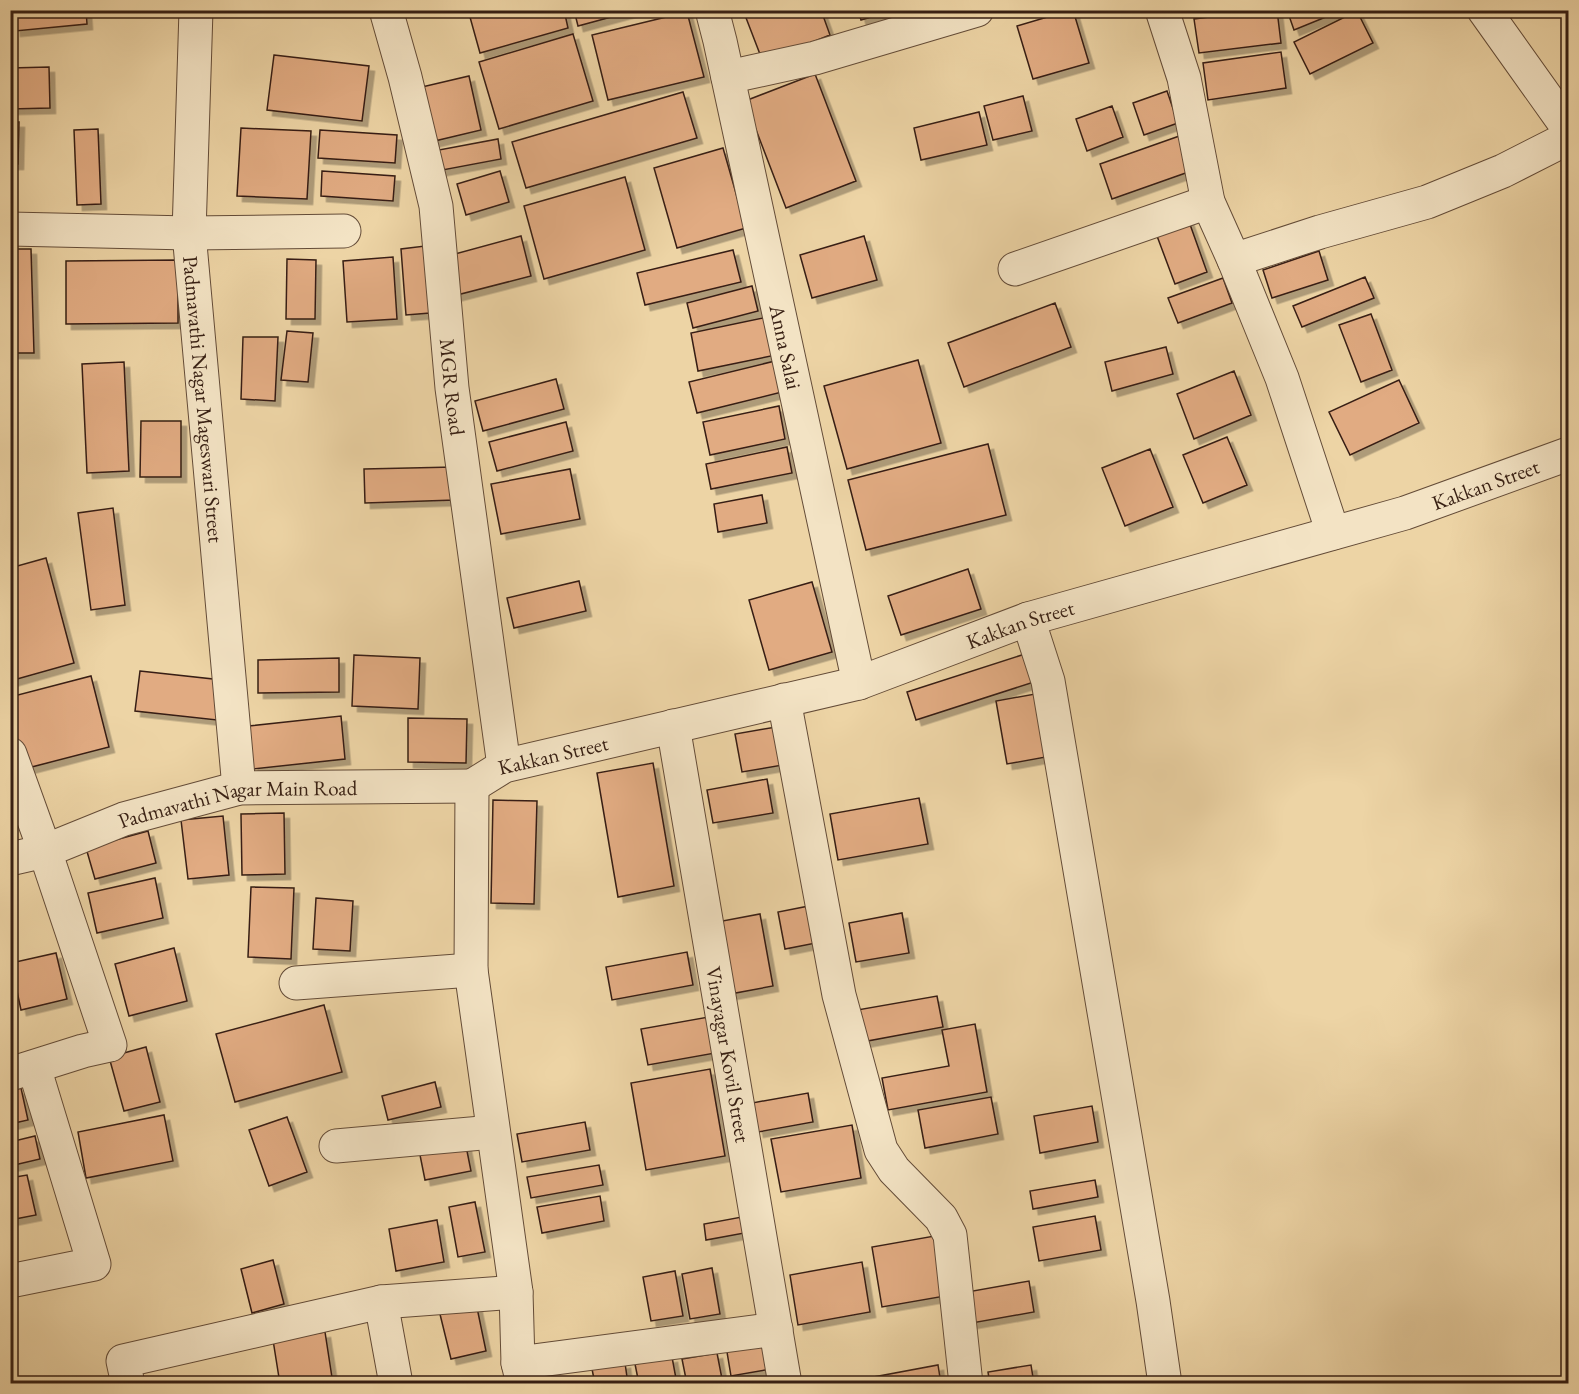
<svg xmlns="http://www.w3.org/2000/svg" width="1579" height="1394" viewBox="0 0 1579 1394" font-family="'EB Garamond',serif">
	<defs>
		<filter id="shadow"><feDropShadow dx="5.5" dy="5.5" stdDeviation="0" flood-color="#0004"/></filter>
	</defs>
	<rect width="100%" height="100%" fill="#edd4a5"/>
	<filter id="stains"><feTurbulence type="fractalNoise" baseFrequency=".00333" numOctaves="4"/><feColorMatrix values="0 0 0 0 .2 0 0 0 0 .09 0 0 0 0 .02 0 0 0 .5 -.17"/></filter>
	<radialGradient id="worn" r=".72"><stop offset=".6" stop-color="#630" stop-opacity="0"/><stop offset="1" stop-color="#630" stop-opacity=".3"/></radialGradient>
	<path fill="#e1ab82" stroke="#371f13" stroke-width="1.5" filter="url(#shadow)" d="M14,10H86L87,24L15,31Z
		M468,10H564L568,28L480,53Z
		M574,10H637L578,26Z
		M743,10H821L830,35L763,62Z
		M858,10H895L861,20Z
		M1071,10H1073L1089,63L1033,79L1017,26Z
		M1262,10H1277L1281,43L1199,53L1194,19Z
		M1287,10H1343L1294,30Z
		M1357,11L1373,43L1310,74L1294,42Z
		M687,12L704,77L608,100L592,35Z
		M573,34L593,101L499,129L479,62Z
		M1281,52L1286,88L1208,100L1203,63Z
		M274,55L369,66L362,121L267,110Z
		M49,67L50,108L10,109V68Z
		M815,74L856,181L786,208L745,101Z
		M469,76L481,130L422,144L409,90Z
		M1167,91L1178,123L1144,135L1133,103Z
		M683,92L697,138L526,188L512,142Z
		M1023,96L1032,131L993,140L984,106Z
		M1112,106L1123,137L1087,151L1076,119Z
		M979,112L987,145L921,160L914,128Z
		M10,122H19L18,164H10Z
		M241,128L311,131L307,199L237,196Z
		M98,129L101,204L77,205L74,130Z
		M320,130L397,135L395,163L318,158Z
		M1185,134L1197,169L1112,199L1100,164Z
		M498,139L501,159L432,172L428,152Z
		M723,148L746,228L677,248L654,168Z
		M322,171L395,176L393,201L321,196Z
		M500,171L509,202L466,215L457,184Z
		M625,177L645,250L544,279L524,206Z
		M1187,216L1207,272L1175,284L1154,228Z
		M521,236L531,276L453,296L444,257Z
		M864,236L877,280L812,298L800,255Z
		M425,246L430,313L406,315L401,249Z
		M10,249H31L34,353H10Z
		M733,250L741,282L645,305L637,273Z
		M1319,251L1328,280L1272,298L1263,270Z
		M393,257L397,319L347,322L343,261Z
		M287,259L316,260L315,319H286Z
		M178,260V323L66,324V261Z
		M1365,277L1374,298L1302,327L1293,306Z
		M1223,278L1232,303L1178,323L1168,298Z
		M752,286L758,311L693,328L687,303Z
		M1055,303L1071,347L964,387L948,343Z
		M1371,314L1392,370L1361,382L1339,325Z
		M768,317L776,355L698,371L691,333Z
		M287,331L313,333L308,382L281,380Z
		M243,337H278L275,401L241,399Z
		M1166,347L1173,374L1112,391L1105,362Z
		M918,360L941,443L847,469L824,386Z
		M775,361L782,392L697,413L689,382Z
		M124,362L129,471L87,473L82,364Z
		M1234,371L1251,415L1194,439L1177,394Z
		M556,379L564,409L483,431L475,401Z
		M1399,380L1419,423L1350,455L1329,412Z
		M779,406L785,439L710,455L703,422Z
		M141,421H181V477H140Z
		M566,422L573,451L497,471L489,442Z
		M1227,437L1247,485L1203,503L1183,455Z
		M988,444L1006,515L866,550L848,480Z
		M787,447L792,473L711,489L706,464Z
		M1150,449L1173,507L1125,526L1102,468Z
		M454,467L455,500L365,503L364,469Z
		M570,469L580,519L501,534L491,484Z
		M762,495L767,523L718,532L714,504Z
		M113,508L125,605L91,610L78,513Z
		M46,558L74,663L10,681V568Z
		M968,569L981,609L901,635L888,596Z
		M579,581L586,611L514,628L507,598Z
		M812,582L832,652L769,670L749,600Z
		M1025,654L1034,682L916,720L907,692Z
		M354,655L420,658L418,709L352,706Z
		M339,658V692L258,693V660Z
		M140,671L222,680L217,720L135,711Z
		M91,676L109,747L20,770L10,732V697Z
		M1035,694L1046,757L1007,764L996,701Z
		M341,716L345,759L253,769L249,726Z
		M408,718L467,719L466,763L408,762Z
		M776,727L783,765L742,772L735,734Z
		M653,763L674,886L618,897L597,773Z
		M767,779L773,813L713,823L707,790Z
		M919,798L928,844L838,860L830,814Z
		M493,800L537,801L534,904L491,903Z
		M284,813L285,874L242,875L241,814Z
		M223,816L229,875L188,879L181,820Z
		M148,831L156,863L95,879L86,848Z
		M155,878L163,918L97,933L88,893Z
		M251,887L294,888L291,959L248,957Z
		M316,898L353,901L350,951L313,949Z
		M809,906L816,943L785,949L778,912Z
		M902,913L909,953L856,962L849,923Z
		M760,914L773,986L730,994L717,922Z
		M174,948L187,1001L129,1016L115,964Z
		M687,952L693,985L612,1000L606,967Z
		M56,953L67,999L21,1010L11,963Z
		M937,996L943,1027L862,1042L857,1010Z
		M324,1005L342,1072L235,1102L216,1034Z
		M714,1016L721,1052L648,1065L641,1029Z
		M975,1024L987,1092L888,1110L882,1078L949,1066L942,1030Z
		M146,1047L160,1102L124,1111L109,1057Z
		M710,1069L725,1156L646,1170L631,1083Z
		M435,1082L441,1107L388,1120L382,1096Z
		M21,1088L28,1120L10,1124V1091Z
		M808,1093L813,1122L758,1132L752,1103Z
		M991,1097L998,1134L925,1148L918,1110Z
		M1092,1106L1098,1142L1040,1153L1034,1116Z
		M164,1115L173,1161L86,1178L78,1132Z
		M287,1117L307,1172L269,1186L249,1130Z
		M585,1122L590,1150L522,1162L517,1134Z
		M852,1125L861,1178L781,1192L771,1139Z
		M35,1136L40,1159L10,1166V1142Z
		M465,1141L471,1171L425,1180L419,1150Z
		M599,1165L603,1185L531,1198L527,1177Z
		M27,1175L36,1215L10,1220V1178Z
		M1095,1180L1098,1197L1033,1209L1030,1191Z
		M600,1196L604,1221L542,1233L537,1207Z
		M475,1202L485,1252L458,1257L449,1207Z
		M747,1216L750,1232L706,1240L704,1224Z
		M1095,1216L1101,1250L1039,1261L1033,1227Z
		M437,1220L444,1262L396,1271L389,1229Z
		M940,1235L951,1295L882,1307L872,1247Z
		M273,1260L284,1304L252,1313L241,1269Z
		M862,1262L870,1312L798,1325L790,1275Z
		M712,1268L720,1314L690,1319L682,1274Z
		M675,1271L683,1316L651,1321L643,1277Z
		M1029,1281L1034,1312L972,1323L967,1292Z
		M475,1298L486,1351L451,1359L438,1306Z
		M325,1332L333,1384H280L273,1340Z
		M772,1338L777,1368L731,1376L726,1346Z
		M717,1353L723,1384H687L682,1359Z
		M672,1357L677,1384H639L635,1364Z
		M625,1363L628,1384H595L592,1369Z
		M938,1365L941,1384H836Z
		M1031,1365L1034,1384H990L988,1372Z"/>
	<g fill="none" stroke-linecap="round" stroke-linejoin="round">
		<defs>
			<g id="minor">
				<path id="s1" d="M196,10L189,233L239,788"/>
				<path id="s2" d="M386,10L405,77L436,206L452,388L504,766"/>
				<path id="s3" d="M712,10L720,41L859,683"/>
				<path d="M1162,10L1184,78L1208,202L1234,260L1282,378L1333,533"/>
				<path d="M1484,10L1568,128"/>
				<path d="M728,77L815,58L977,10"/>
				<path d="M10,229L189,233L344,231"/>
				<path d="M1234,260L1320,232L1427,202L1503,171L1568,138"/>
				<path d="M1015,269L1208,202"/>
				<path d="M1028,619L1048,681L1153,1301L1165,1384"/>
				<path d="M784,700L839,995L881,1150L894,1170L941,1218L950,1235L966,1384"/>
				<path id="s4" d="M673,726L785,1384"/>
				<path d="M10,754L45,851L110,1045L83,1051L10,1074"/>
				<path id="s5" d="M472,786L504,766L859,683L1028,619L1405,513L1568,454"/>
				<path d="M472,786L471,970L516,1292L518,1363L523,1384"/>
				<path id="s6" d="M10,859L45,851L124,819L239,788L472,786"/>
				<path d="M296,983L471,970"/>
				<path d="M336,1146L493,1132"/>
				<path d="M10,1281L94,1264L34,1067"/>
				<path d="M381,1302L396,1384"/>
				<path d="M518,1363L776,1329"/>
				<path d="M128,1384L123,1361L381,1302L516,1292"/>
			</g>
		</defs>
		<use href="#minor" stroke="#644c38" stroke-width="35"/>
		<use href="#minor" stroke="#f3e3c4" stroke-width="33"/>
	</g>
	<g text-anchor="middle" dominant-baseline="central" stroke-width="5" stroke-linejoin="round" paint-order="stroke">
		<g font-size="21" fill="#371f13" stroke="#f3e3c4">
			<text stroke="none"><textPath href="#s3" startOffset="345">Anna Salai</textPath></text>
			<text stroke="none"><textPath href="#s2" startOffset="384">MGR Road</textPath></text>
			<text stroke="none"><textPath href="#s1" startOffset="390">Padmavathi Nagar Mageswari Street</textPath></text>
			<text stroke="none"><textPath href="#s5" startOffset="1060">Kakkan Street</textPath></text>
			<text stroke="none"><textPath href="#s5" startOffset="574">Kakkan Street</textPath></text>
			<text stroke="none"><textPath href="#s5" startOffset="88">Kakkan Street</textPath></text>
			<text stroke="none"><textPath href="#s6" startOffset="237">Padmavathi Nagar Main Road</textPath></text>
			<text stroke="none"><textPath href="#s4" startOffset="333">Vinayagar Kovil Street</textPath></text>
		</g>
	</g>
	<rect width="1579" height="1394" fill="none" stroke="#edd4a5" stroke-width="36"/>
	<rect x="12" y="12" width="1555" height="1370" fill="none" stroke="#371f13" stroke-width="3"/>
	<rect x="18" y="18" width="1543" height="1358" fill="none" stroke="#371f13" stroke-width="1.5"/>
	<rect width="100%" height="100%" filter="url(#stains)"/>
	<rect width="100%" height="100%" fill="url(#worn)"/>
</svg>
